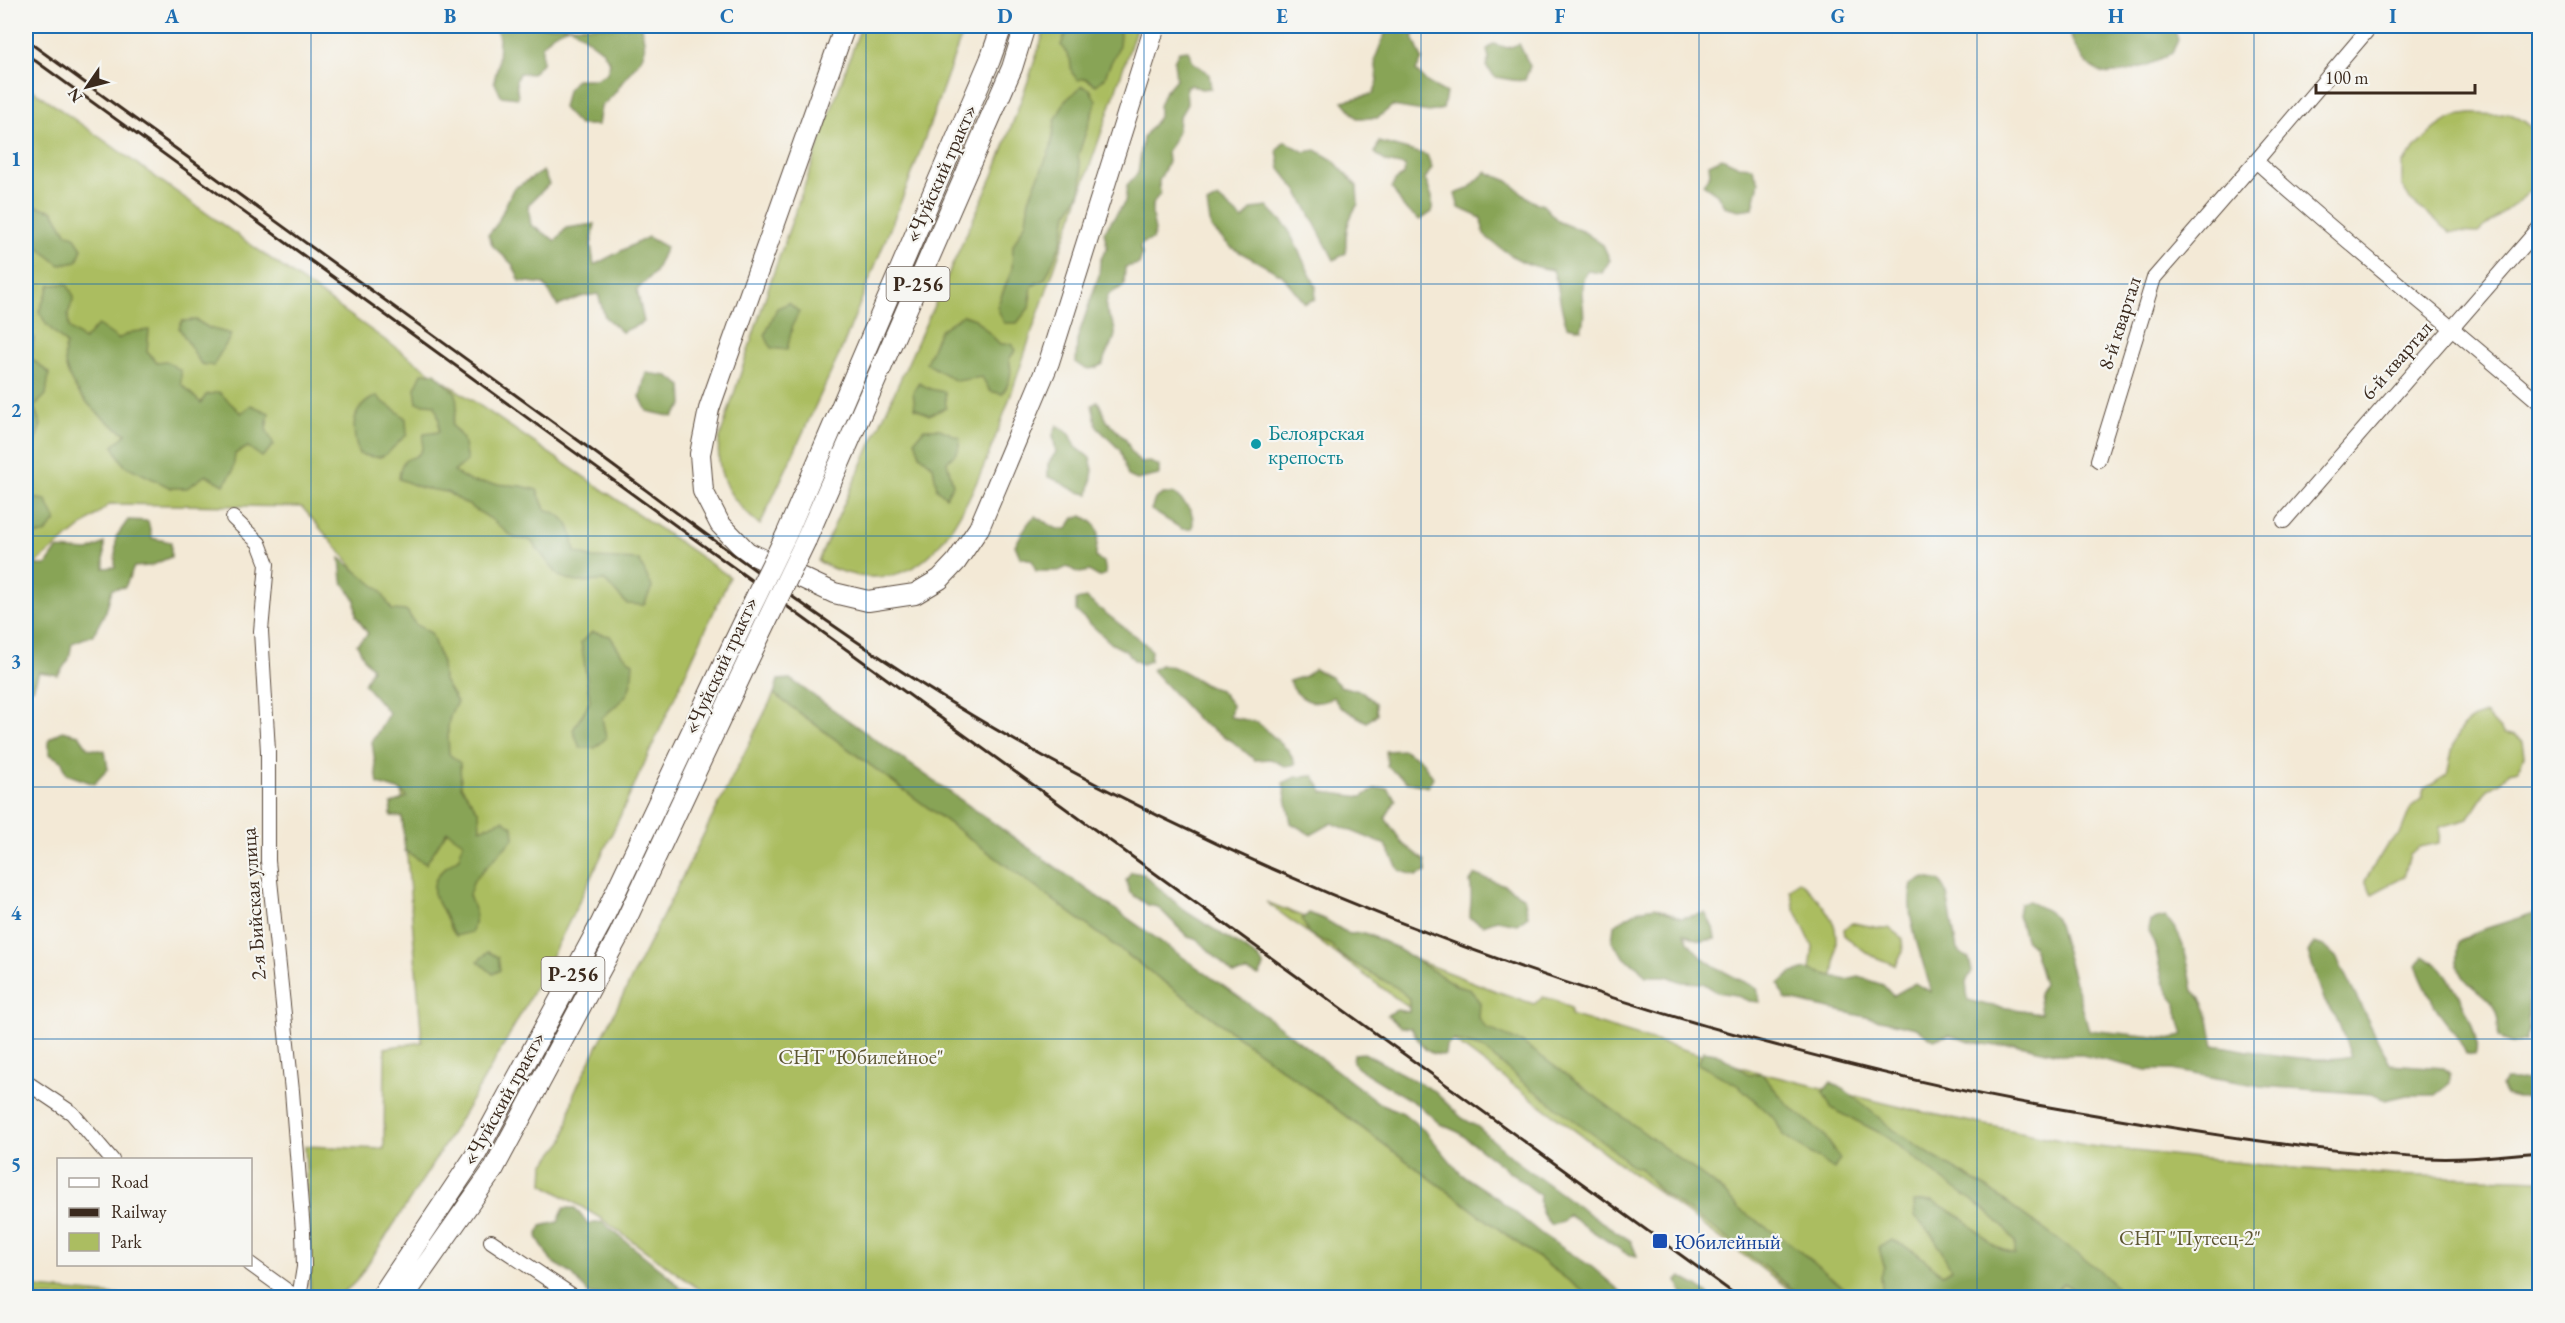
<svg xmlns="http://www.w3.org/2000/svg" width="2565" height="1323" viewBox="0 0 2565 1323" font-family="'EB Garamond',serif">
	<rect width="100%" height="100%" fill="#f6f6f2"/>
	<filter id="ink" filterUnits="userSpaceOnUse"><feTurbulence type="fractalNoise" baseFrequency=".0167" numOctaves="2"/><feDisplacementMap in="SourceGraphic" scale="12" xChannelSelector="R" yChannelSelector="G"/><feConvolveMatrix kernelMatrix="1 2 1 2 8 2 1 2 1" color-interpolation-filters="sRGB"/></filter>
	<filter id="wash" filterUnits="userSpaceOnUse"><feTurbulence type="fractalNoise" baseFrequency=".008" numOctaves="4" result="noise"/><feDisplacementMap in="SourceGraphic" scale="24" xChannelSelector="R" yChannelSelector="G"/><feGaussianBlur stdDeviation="1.35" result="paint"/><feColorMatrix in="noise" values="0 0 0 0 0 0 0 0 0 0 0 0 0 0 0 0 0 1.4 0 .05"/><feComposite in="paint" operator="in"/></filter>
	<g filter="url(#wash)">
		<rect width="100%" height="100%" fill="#f3e9d6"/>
		<path fill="#abbd61" stroke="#737440" stroke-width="1.5" d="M861,26H965L912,174L840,353L760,525C731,501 715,478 719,440L770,283Z
			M1046,26H1137C1105,125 1070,224 1035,323C1013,386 976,518 924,560C892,585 851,580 818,561L995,171L1028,81Z
			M26,85L409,357L730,577C666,713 607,853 536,986C482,1088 421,1185 357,1280C342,1297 330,1301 310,1290L305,1146L384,1149L385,1048L422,1042L387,607L302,507L110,504L26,571Z
			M2508,113C2535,124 2540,134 2540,163C2540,168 2541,176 2538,181C2529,197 2494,218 2478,233L2450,232L2410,200L2402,185V164C2421,143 2439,116 2470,114C2484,113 2494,117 2508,113Z
			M774,694L1591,1297H710L600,1218L543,1184L544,1165L564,1140L574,1093Z
			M2485,714L2504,734L2513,735L2522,742L2524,756L2518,770L2509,772L2503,780L2487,790L2468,819L2440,827L2439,843L2420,847L2410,854L2404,877L2372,894L2365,881L2387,845L2400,834L2411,807L2422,798L2424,789L2447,775C2454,746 2452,723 2485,714Z
			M1799,881C1811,889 1829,911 1834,925C1838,934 1835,966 1833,976L1810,970L1813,947L1794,907L1790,890Z
			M1266,902L1496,991L1534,1004L1543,997L1555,1000L1570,1008V1015L1761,1073L1913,1110L2089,1146L2279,1167L2393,1175L2539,1180V1297H1800Z
			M1852,923C1865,924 1875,929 1889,928L1902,938L1903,952L1895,965L1870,955L1845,936L1844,929Z
			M26,1287L138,1297H26Z"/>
		<path fill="#88a457" stroke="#62673a" stroke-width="1.5" d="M495,26H641C650,60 641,56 623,81C616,91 612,98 601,106L598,125H579L563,108L567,90L576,79H596L607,73L610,63L603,51L570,26L553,34L542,46V63L532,74L519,73L516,81L518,98L501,96L494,81L498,65L499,38Z
			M1069,26H1119C1123,53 1111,55 1105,78L1096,85L1085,78L1078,80L1072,73L1070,59L1061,45Z
			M1388,26H1421L1413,37L1422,59L1416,71L1428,83L1446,93L1443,109L1429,112L1392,106L1378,118H1357L1343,101L1373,94L1378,81L1375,59Z
			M2069,26H2101L2108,33L2117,36L2131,26H2170L2174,28L2178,40C2176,44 2174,50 2171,53C2159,63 2120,76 2104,73C2085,69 2070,43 2069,26Z
			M1493,44L1508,48L1519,44L1530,66L1525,80C1514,82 1507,78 1495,77L1486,66L1489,58L1487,50Z
			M1188,50L1193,62L1209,74L1211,88L1201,89L1192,85L1186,87L1187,104L1179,118L1178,129L1173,143L1167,151L1168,162L1159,181L1160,194C1148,207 1152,215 1155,231L1152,240L1143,243L1140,247L1142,255L1139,264L1125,267L1124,286L1109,294C1099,317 1116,316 1115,334C1115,343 1105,349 1103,364C1092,370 1087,371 1076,363L1077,340L1099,275L1100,261L1107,247L1104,232L1125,202L1127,185L1138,173L1143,138L1159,117V106L1164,93L1176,79L1174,61L1179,51Z
			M1082,86L1090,89L1096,101L1078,156L1082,175L1080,193L1067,214L1062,241L1045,279L1032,286L1029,308L1017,323H1004L997,307L1012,269L1013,245L1026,222L1029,199L1051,147L1055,121L1065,101Z
			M1285,141L1304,152L1316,150L1333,160L1357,186L1358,204C1347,220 1345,233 1346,253L1334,260L1298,192L1280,169L1277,150Z
			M1379,142L1427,155L1432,168L1425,179L1432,197V212L1420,220L1404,208L1392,188L1395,181L1404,175L1405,166L1386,162L1375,153Z
			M1722,158L1739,166L1752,167L1759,182L1753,208L1739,210L1724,206L1717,194L1703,184L1710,174L1709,164Z
			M543,171L549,184L528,205L531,225L556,241L566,228L595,224L591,245L594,265L648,237L666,247L655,272L637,290L644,322L622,332L605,317L598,294L581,297L558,306L544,284L520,281L512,264L493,246L488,235L497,224L513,189Z
			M1486,172L1508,181L1532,201L1543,205L1559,222L1584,232L1603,245L1610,260L1602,273L1587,271C1575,290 1589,310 1581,329L1567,326C1559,307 1560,289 1553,270C1523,266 1507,254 1484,235L1481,218L1459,208L1455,194L1468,189Z
			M1218,198L1243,220L1252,209L1268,207L1287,227L1316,287L1315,299L1305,303L1282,275L1232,248L1211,228L1207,204Z
			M26,203L53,211L66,233L74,236L82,248L77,262L60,265L34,244L26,242Z
			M67,284L74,297L68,314L69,328L84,340L98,325L118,339L132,332L149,330L147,352L157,362L166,361L181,371V384L201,403L206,395L219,392L241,413L251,405L269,413L266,429L274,445L262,457L248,447L235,454L233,471L224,485L206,475L187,488H171L124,465L113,446L126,434C98,417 56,381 66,344L46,324L39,311L50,285Z
			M789,303L799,312L793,324L787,350L771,348L765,335L777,308Z
			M963,315L975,319L1000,344H1011L1016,350L1009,359C1013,373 1010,383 1002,394L990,391L982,377L956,381L926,363L940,330Z
			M196,320L209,328L231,334C227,346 218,353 214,366L201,364L179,328L182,321Z
			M26,322L34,338L31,358L49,373L46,395L34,407L41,425L34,444L26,443Z
			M422,373H435L456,393L457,408L452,425L463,439L467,461L454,472L471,482L521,486L537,490L545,509C571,517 571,528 575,552L593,558L639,560L652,587L644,605L627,604L605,581L576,582L559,576L530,540L514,538L491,519L447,492L422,488L399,479C401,449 415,465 422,449C423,445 423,438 424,434L439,432V419L435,405L417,403L415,388Z
			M646,373L668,376L682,386L683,405L673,417L647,411L640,397Z
			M919,383L930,389L945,392L946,408L929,415L915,408L913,392Z
			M377,396C388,408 396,408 406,419L407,435C385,451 391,463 359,454C351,429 350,407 377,396Z
			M1098,401L1107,421L1126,440L1132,453L1140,463L1150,462L1159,466V475L1137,480L1128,476L1120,450L1097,427L1092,405Z
			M1057,425L1070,434L1076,447L1090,458L1093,470L1089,494C1072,493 1063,481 1048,477V464L1056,452L1053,435Z
			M924,429H940L960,438L958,451L947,462L953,485L946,497L937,489L933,466L920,455L915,440Z
			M1163,494H1175C1187,506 1196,511 1192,529H1182L1151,510L1155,499Z
			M31,498L46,500L56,521L44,534L26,535V499Z
			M1035,516L1057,529H1067L1074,518L1083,516C1107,529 1095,537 1096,558L1104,562L1106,574L1099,577L1089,571L1080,573L1067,567L1059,571H1036L1032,560L1020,557L1015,545C1023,534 1024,525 1035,516Z
			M128,520L148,521L152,538L171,542V557L150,566L134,567L125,587L112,589L106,611L93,635L72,643L69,659L58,675L39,672L33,689L26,688V565H46L57,549L89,551L104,543V568L115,567L116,537Z
			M340,558L380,590L392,610L407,611L415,624L431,633L442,663L443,679L457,702C445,721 448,732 449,754L460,763L461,786L479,812L480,829L503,820L513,827L514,838L474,880L469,895L476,915L472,932L456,936C449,927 447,921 443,911C441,907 438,903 436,899C427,880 445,866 459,858L463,842L447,831L426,864L405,851L402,817L391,816V804L407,797L401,791L378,784L372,742L389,713L364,684L372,668L365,660L357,644L368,634L356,616L355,600L342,581Z
			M1086,598L1144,643L1151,650L1150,661L1142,664L1134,660L1126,651L1112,644L1076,611V600Z
			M592,632L610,636L621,653L633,663C631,700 626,695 602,718L606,738L595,748H580L573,730L590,701L581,642Z
			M1160,665C1185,665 1199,687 1220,690L1232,705L1230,717L1257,722L1289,751L1295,764L1286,767L1271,759L1255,760L1232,741L1200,722L1152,670Z
			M1314,669L1331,677L1340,686L1363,692L1375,703L1377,714L1367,722L1340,707L1333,697C1315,709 1297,699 1289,681L1305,676Z
			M790,679L1270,1019L1379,1103L1403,1113L1426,1132L1461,1174L1496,1197L1544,1236L1592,1267L1627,1297H1591L774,694L778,680Z
			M62,731L79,735L88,748L105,751L108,769L94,784L66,774L62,761L49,754V739Z
			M1404,750L1421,760L1433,777L1428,787L1407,782L1387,766L1386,751Z
			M1314,776L1323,792L1362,797L1374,789L1387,788L1396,800L1385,818L1403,844L1425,861L1426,872L1416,876L1399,870L1386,845L1332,823L1311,835L1291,823L1283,783L1296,777Z
			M1131,872L1143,874L1185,911L1259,958L1264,967L1259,976L1248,972L1233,974L1198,940L1188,937L1158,907L1148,905L1130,893L1126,880Z
			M1475,875L1502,884L1524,897L1528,916L1517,924L1497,920L1483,925L1470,918C1470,905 1473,894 1470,882Z
			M1925,878L1940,881L1947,894L1957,950L1969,959L1972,971L1966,982L1968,1000L1987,1005L2041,1013L2038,994L2044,984L2033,947L2025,939L2018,915L2020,903L2029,901C2040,909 2045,907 2056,918L2089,1030L2174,1039L2184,1034L2177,1013L2176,1002C2155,980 2162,953 2148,929L2150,921L2165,917C2185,934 2188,966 2193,991C2209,1001 2210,1028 2214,1045C2253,1051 2313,1065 2351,1056L2336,1016L2325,1002L2308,953L2314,943L2324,946L2336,957L2390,1064L2444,1068L2450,1074V1083L2435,1095H2407L2386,1100L2371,1094L2261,1086L2172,1070H2147L2082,1055H2064L2015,1044L1997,1046L1970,1042L1949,1035L1934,1040L1916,1028L1785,999L1779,984L1790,974L1806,969L1846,980L1859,977L1883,985L1893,996L1915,983L1931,992C1924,958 1903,919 1912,884Z
			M1655,907L1681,918L1705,913L1713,927L1715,939L1702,941L1684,934C1697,962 1730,975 1757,988L1760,1002L1749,1001L1735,995L1717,992L1703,983L1682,982L1667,976H1646L1637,966L1626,959L1612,942L1614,925L1639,910Z
			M2537,912L2540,915L2539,979L2527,994L2529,1028L2525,1041L2513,1044L2498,1038C2503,987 2466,999 2457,962C2456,956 2457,949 2458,943L2478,931Z
			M1309,913L1326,920L1349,934L1365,933L1395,947L1457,986L1471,990L1480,1003L1479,1018L1486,1028L1523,1043L1724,1192L1739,1209L1791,1244L1850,1293L1852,1297H1803L1719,1232L1659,1190L1640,1168L1632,1166L1609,1146L1524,1083L1482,1048L1454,1040L1446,1046L1445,1055C1424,1055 1422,1046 1411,1028L1401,1027L1387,1015L1397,1010L1409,1012V999L1399,989L1341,956L1331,945L1309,934L1302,919Z
			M488,952L498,957L500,970L493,974L478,961Z
			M2423,956C2427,958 2432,960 2436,963C2452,975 2483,1037 2475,1055L2466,1054C2460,1038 2450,1028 2440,1014C2430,999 2423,983 2416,966Z
			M1703,1051L1716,1053L1750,1075L1761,1073L1789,1106L1824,1135L1840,1159L1834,1169L1783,1135L1775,1119L1739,1086L1698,1064Z
			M1364,1053L1434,1091L1462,1118L1478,1127L1515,1160L1583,1210L1631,1241L1637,1256L1627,1254L1568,1215L1563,1222L1551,1225C1542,1215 1538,1208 1540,1195L1458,1132L1440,1124L1420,1106L1359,1069L1353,1063L1354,1054Z
			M2505,1080H2539V1098H2517L2506,1095L2501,1086Z
			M1831,1082L1845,1090L1894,1130L1934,1157L1987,1188L2098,1269L2124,1295L2122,1297H2092L2064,1284L2058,1289L2069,1297H1883L1881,1276L1884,1266L1879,1248L1892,1240L1914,1251L1942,1274L1951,1269L1934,1237L1915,1217L1914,1202L1933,1201L1963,1218L1994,1246L2015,1255V1242L2003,1226L1982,1207L1947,1183L1886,1136L1831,1108L1823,1092Z
			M564,1208H575L588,1224L602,1222L669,1276L680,1288L694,1290L706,1297H624L621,1292L611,1298L589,1294L572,1274L551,1261L537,1237L541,1226L558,1222Z
			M1681,1277L1699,1287L1712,1297H1688L1682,1294L1677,1281Z"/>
	</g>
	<g filter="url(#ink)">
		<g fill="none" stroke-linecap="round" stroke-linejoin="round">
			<defs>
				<path id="minor" d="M2371,26L2256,161C2348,245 2446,321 2540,403
					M2098,460L2154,278L2256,161
					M233,518L259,543L267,564L261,631L268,751V861L292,1091L303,1231L304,1267L299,1298
					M2284,521L2540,227
					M26,1082L72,1113L112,1160
					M491,1241L576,1298
					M250,1264L297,1298"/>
				<path id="highway" d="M845,26L709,409L700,454L703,491L720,524L747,552L834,593L868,601L915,594L940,579L956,562L979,528L1049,362L1155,26
					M787,533L990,60L1002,26
					M806,540L1012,68L1025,26
					M380,1298L475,1156L601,923L734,642
					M403,1298L493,1170L619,935L752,652"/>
			</defs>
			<use href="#minor" stroke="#57473a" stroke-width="16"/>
			<use href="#highway" stroke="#57473a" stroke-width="22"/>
			<use href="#minor" stroke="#fff" stroke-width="14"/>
			<use href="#highway" stroke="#fff" stroke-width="20"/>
			<path stroke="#3b2a1e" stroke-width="3" d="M26,40C216,178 406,316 597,454C733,554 869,658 1016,741C1250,872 1502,971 1760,1041C1856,1067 1952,1091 2049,1107C2174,1128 2300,1151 2427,1158C2464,1160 2502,1155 2540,1152
				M26,54L1740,1298"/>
			<defs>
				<path id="highway-bridge" d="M734,642L787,533
					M752,652L806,540"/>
			</defs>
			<use href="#highway-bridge" stroke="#57473a" stroke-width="22" stroke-linecap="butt"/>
			<use href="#highway-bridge" stroke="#fff" stroke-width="20"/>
		</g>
	</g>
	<path fill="none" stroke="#1f6fb2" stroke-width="1.5" stroke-opacity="0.55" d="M311,26V1298M588,26V1298M866,26V1298M1144,26V1298M1421,26V1298M1699,26V1298M1977,26V1298M2254,26V1298M26,284H2540M26,536H2540M26,787H2540M26,1039H2540"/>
	<circle fill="#0f9aa8" stroke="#f6f6f2" stroke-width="2" cx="1256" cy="444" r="6"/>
	<rect fill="#1a4fb4" stroke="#f6f6f2" stroke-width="2" x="1652" y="1233" width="16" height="16" rx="3"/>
	<g text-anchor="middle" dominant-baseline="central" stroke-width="4.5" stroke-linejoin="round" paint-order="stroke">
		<g fill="#f6f6f2" stroke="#73675e" stroke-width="1.5">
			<rect x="886.5" y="267" width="63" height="34" rx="4.5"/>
			<rect x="541.5" y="957" width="63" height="34" rx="4.5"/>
		</g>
		<g font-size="20" font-weight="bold" fill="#3b2a1e">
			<text x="918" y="284">Р-256</text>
			<text x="573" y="974">Р-256</text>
		</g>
		<g font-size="21" fill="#3b2a1e" stroke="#f6f6f2">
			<text transform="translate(940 173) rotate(-66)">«Чуйский тракт»</text>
			<text transform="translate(2119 323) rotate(-72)">8-й квартал</text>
			<text transform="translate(2396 360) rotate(-49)">6-й квартал</text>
			<text transform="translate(720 665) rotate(-65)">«Чуйский тракт»</text>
			<text transform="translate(253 904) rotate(-94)">2-я Бийская улица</text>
			<text transform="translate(503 1098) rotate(-61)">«Чуйский тракт»</text>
		</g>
		<g font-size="21" fill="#0d838f" stroke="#f6f6f2" text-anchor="start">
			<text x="1268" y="432">Белоярская<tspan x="1268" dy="24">крепость</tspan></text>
		</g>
		<g font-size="21" fill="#5d5632" stroke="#f6f6f2">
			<text x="861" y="1056">СНТ "Юбилейное"</text>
			<text x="2190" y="1237">СНТ "Путеец-2"</text>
		</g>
		<g font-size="21" fill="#164399" stroke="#f6f6f2" text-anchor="start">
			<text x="1674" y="1241">Юбилейный</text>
		</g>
	</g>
	<rect width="2565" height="1323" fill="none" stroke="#f6f6f2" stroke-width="66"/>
	<rect x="57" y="1158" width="195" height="108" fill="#f6f6f2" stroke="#aba49d" stroke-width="1.5"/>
	<rect x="69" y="1178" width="30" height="9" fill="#ffffff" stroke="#aba49d" stroke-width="1.5"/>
	<text x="111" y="1188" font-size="18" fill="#3b2a1e">Road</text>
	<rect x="69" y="1208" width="30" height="9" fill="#3b2a1e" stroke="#aba49d" stroke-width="1.5"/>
	<text x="111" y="1218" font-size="18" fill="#3b2a1e">Railway</text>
	<rect x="69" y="1233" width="30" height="18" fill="#abbd61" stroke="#aba49d" stroke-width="1.5"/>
	<text x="111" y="1248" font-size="18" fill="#3b2a1e">Park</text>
	<g transform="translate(87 87) rotate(235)" stroke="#f6f6f2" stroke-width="4.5" paint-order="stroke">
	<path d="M0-4.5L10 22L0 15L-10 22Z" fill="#3b2a1e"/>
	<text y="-9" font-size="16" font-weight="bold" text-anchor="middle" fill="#3b2a1e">N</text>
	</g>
	<path d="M2316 84v9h159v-9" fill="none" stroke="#3b2a1e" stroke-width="3"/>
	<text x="2325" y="84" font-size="18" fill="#3b2a1e" stroke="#f6f6f2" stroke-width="4.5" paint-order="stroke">100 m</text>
	<rect x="33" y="33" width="2499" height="1257" fill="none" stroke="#1f6fb2" stroke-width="2"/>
	<g font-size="20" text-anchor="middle" font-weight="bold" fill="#1f6fb2">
		<text x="172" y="23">A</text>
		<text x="450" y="23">B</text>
		<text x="727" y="23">C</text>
		<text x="1005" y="23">D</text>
		<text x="1282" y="23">E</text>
		<text x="1560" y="23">F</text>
		<text x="1838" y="23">G</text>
		<text x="2116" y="23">H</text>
		<text x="2393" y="23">I</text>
		<text x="16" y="166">1</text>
		<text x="16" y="417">2</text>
		<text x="16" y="668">3</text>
		<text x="16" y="920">4</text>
		<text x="16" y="1171">5</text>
	</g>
</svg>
